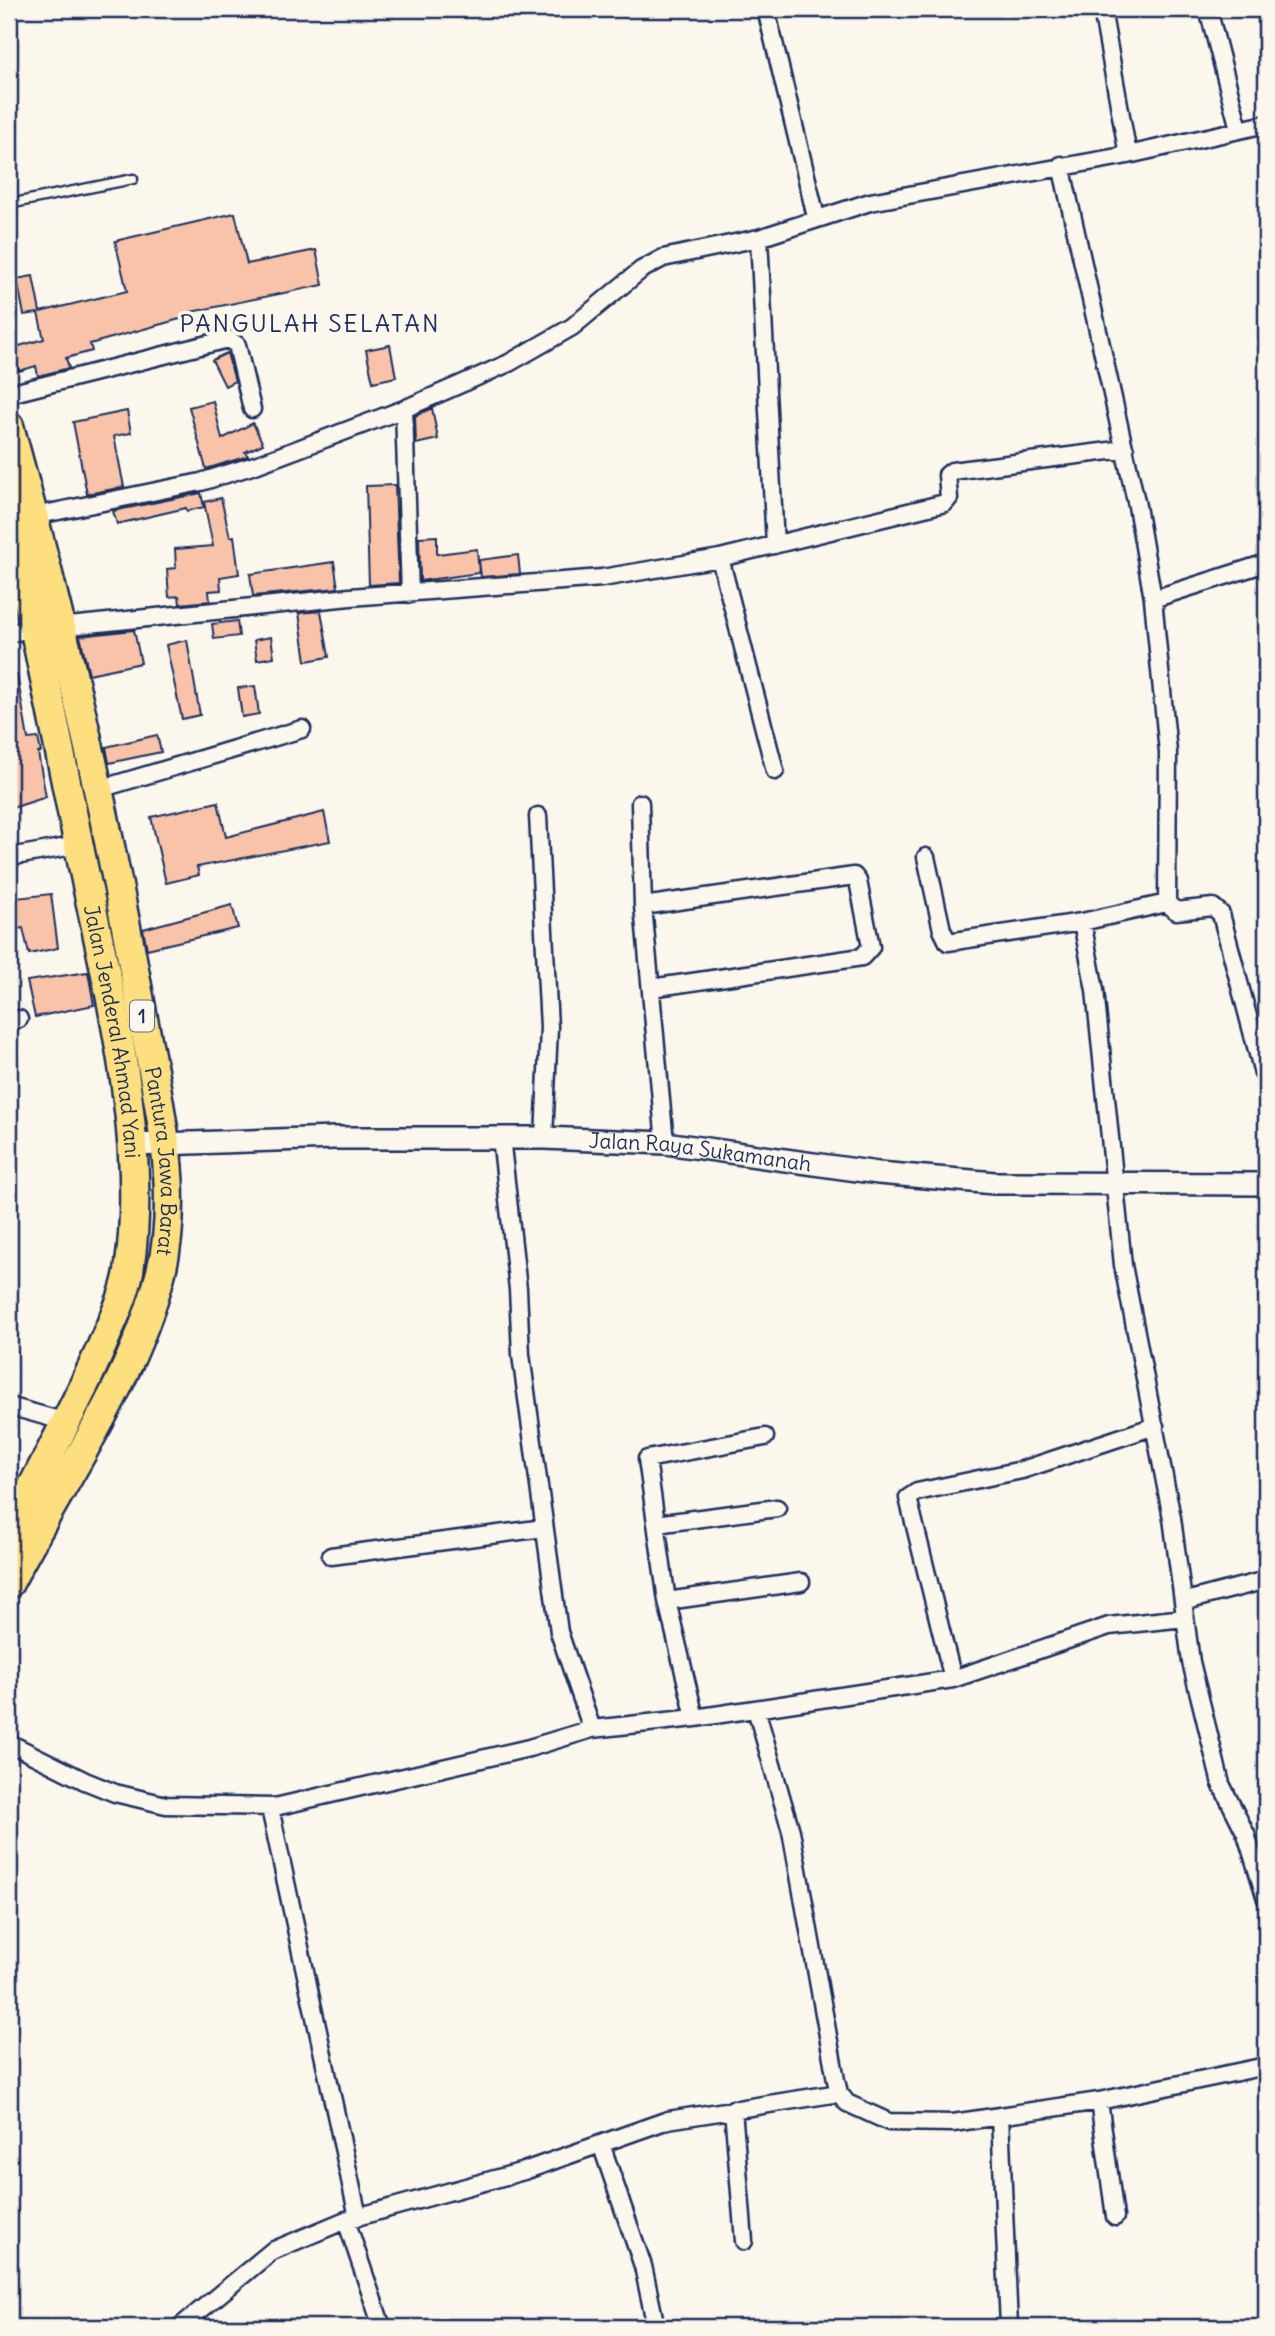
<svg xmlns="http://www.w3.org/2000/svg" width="1275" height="2336" viewBox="0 0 1275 2336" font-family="Delius,sans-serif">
	<rect width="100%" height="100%" fill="#fbf7ec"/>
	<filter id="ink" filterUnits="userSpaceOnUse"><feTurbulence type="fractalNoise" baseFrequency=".0143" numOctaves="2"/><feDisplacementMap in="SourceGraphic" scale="14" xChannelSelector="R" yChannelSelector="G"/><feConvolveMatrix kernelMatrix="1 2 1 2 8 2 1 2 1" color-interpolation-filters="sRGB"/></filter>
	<g filter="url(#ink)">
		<path fill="#f8c3a9" stroke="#1b2f5e" stroke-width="2" d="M235,213L247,264L316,250L323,285L186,313L187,317L90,344L92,351L66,358L69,368L38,376L36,366L19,371L12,348L44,339L38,313L24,315L17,279L33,276L40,312L127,291L115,241Z
			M390,345L396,377L373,382L366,350Z
			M227,353L235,381L225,386L212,360Z
			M213,401L222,439L253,423L263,444L245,452L248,456L206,469L189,407Z
			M432,408L438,439L416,444L415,416Z
			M127,411L131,433L114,436L124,487L87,494L73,422Z
			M395,485L399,583L369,585L366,486Z
			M201,493L204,507L187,511L186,508L117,524L113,511Z
			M221,498L230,537L234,536L239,574L220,577L221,590L209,591L210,601L180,604L179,596L169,597L167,569L176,568L175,549L213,546L204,502Z
			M437,536V554L477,549L479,573L420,581L419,537Z
			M518,555L520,574L481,577L479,560Z
			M334,562L338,588L253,596L250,574Z
			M321,611L329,657L306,661L299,613Z
			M237,621L239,636L214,639L212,624Z
			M134,630L141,663L89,674L80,636Z
			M271,637L274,657L257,660L254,640Z
			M187,640L200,715L182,719L166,645Z
			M17,675L28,739L38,738L41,752L38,753L46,797L9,809V676Z
			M255,686L259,714L242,717L238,688Z
			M157,735L161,752L109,763L106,747Z
			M218,802L226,837L324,812L330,841L197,867L199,875L166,883L151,817Z
			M51,894L58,948L29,954L23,928L9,930V909L18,907L16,898Z
			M232,905L238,928L147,949L143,929Z
			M88,972L94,1005L35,1017L27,981Z"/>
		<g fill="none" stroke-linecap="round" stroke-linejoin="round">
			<defs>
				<path id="lane" d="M9,204L133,179"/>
				<path id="street" d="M766,9L816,217
					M1102,9L1128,155
					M1208,9L1239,129
					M1061,165L1137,506L1153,599L1168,752L1167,903L1082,922L1095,990L1123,1265L1172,1518L1191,1662L1221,1784L1246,1834L1266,1899
					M759,238L775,545
					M9,394L228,339L237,345L252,409
					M404,409L410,594
					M34,516L201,482L258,464L404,409L509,363L572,327L641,270L663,258L759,238L870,202L1128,155L1266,124
					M720,558L775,771
					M1153,599L1266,563
					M60,627L350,597L602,578L720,558L945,503L949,498L947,475L952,471L1125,449
					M9,634L36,627
					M96,790L302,729
					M640,803L643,906L665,1143
					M538,816L549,1027L544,1138
					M9,857L79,845
					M926,857L942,930L948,942L1082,922
					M1167,903L1176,911L1213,907L1221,914L1263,1073
					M643,906L854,876L858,881L871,947L862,957L651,988
					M9,1021L19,1019
					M501,1137L518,1289L521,1355L559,1632L592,1729
					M9,1406L66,1422
					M656,1524L777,1508
					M331,1556L544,1528
					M667,1601L801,1582
					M1186,1601L1266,1580
					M953,1679L908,1498L917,1492L1022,1470L1155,1426
					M756,1709L791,1831L836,2080L839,2093L847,2103L889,2122L953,2123L1099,2101L1266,2066
					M695,1718L667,1601L647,1459L765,1437
					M9,1743L85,1781L115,1793L166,1805L275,1807L529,1748L592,1729L695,1718L953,1679L1109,1626L1185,1618
					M270,1808L358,2217
					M1099,2101L1115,2217
					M733,2109L744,2241
					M1000,2116L1009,2327
					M601,2144L643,2266L656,2327
					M346,2220L382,2327
					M180,2327L272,2251L346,2220L524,2171L668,2120L839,2093"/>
				<g id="secondary">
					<path id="s1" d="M132,1145L335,1138H544L665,1143L878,1173L995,1183L1266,1184"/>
				</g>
				<g id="highway">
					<path id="s2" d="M9,426C62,618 107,816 142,1013C157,1096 182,1188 161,1272C133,1383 61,1482 9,1583"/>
					<path id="s3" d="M9,512C36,630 59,748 83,866C109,993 149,1142 129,1271C125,1296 113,1319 104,1341C76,1407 41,1469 9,1532"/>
				</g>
			</defs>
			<use href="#lane" stroke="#1b2f5e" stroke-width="13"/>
			<use href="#street" stroke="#1b2f5e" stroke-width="21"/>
			<use href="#secondary" stroke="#1b2f5e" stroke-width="26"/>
			<use href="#highway" stroke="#1b2f5e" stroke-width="33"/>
			<use href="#lane" stroke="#fbf7ec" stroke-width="8"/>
			<use href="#street" stroke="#fbf7ec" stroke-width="16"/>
			<use href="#secondary" stroke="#fbf7ec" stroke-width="21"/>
			<use href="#highway" stroke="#fddf80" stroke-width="28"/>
		</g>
	</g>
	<g text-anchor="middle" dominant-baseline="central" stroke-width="7" stroke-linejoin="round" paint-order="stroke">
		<rect fill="#fbf7ec" stroke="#5e6b89" stroke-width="2" x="130" y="1000.5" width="24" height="31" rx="5"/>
		<g font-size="19" font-weight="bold" fill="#1b2f5e">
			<text x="142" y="1016">1</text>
		</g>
		<g font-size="21" fill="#1b2f5e" stroke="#fbf7ec">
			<text stroke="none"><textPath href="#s3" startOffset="530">Jalan Jenderal Ahmad Yani</textPath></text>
			<text stroke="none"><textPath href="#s1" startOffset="569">Jalan Raya Sukamanah</textPath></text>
			<text stroke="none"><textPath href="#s2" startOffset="752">Pantura Jawa Barat</textPath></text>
		</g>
		<g font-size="24" letter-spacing="2" fill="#1b2f5e" stroke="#fbf7ec">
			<text x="310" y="323">PANGULAH SELATAN</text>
		</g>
	</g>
	<rect width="1275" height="2336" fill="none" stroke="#fbf7ec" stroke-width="35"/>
	<rect x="18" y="18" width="1240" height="2301" fill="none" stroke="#1b2f5e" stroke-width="2.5" filter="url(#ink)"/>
</svg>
